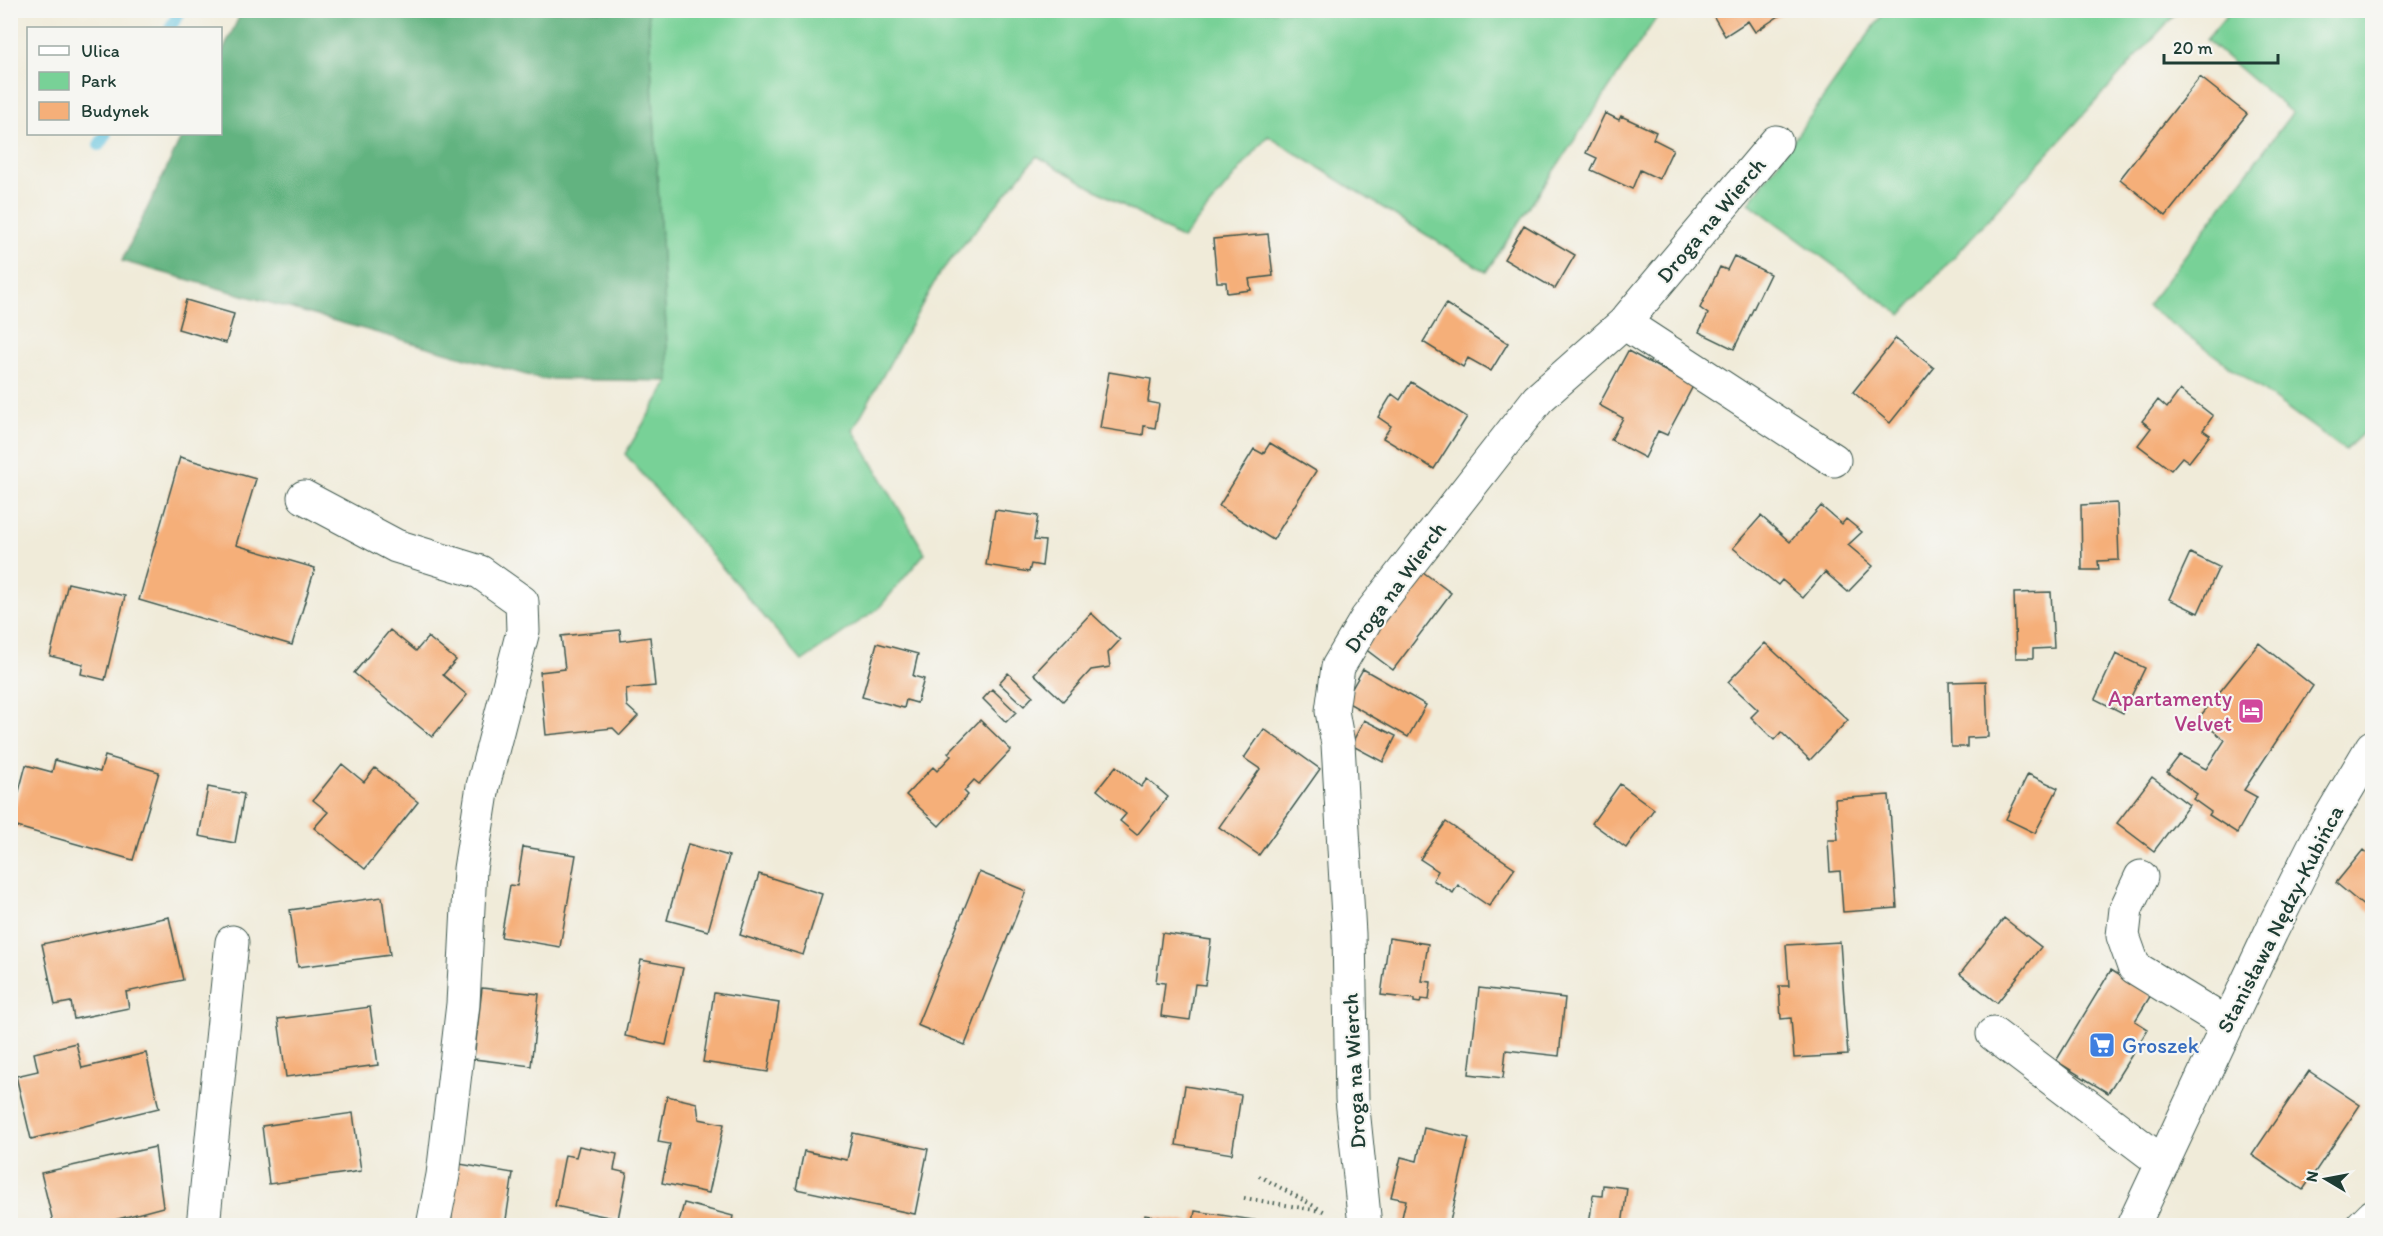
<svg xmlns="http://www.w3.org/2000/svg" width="2383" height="1236" viewBox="0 0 2383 1236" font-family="Itim,sans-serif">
	<rect width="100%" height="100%" fill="#f6f6f2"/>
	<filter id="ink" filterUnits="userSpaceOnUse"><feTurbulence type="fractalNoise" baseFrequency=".0167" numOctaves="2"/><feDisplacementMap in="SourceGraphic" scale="12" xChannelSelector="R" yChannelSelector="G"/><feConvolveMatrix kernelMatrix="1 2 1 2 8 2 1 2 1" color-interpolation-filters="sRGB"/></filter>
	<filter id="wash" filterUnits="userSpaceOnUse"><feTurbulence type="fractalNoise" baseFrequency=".008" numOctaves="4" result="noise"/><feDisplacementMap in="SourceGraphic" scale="24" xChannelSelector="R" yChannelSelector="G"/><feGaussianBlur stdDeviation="1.35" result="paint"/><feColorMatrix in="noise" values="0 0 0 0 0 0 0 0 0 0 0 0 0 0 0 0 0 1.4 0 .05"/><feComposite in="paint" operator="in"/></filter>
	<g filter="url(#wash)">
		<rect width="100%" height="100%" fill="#f0ebd9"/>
		<path fill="#78d197" stroke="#4c8766" stroke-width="1.5" d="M2231,10L2372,11V425L2345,450L2147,306L2292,113L2206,40Z
			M648,11H1661L1486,272L1268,136L1182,239L1037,156L939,274L853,430L925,553L879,608L802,661L625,454L669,381Z
			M1885,11H2178L1901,315L1749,203Z"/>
		<path fill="#62b380" stroke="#40785a" stroke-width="1.5" d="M242,11H648L669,381L541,379L122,261L183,134H220L221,55Z"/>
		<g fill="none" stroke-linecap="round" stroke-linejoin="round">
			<path stroke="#60c2de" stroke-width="12" d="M170,28L181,10
				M99,145L106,134"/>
		</g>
		<g id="blocks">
			<path fill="#f5af79" d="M1710,10H1788L1755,32L1748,21L1725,36Z
				M2200,77L2247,114L2166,216L2120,179Z
				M1605,113L1619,120L1621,116L1656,132L1653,139L1673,149L1659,179L1640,170L1632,189L1591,170L1597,158L1586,153Z
				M1524,225L1575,255L1555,289L1504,259Z
				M1268,234L1273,276L1249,279L1251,290L1227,293L1226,282H1217L1213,239Z
				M1734,256L1770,274L1734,349L1699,332L1708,314L1700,308L1720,267L1727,270Z
				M186,300L234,314L226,343L178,329Z
				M1446,304L1508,343L1491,371L1468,358L1463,367L1423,342Z
				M1896,338L1934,368L1890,423L1853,392Z
				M1628,351L1693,386L1667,435L1658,431L1645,458L1611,440L1623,418L1599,405Z
				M1109,372L1151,379L1148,402L1159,404L1155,428L1144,426L1143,435L1100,428Z
				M1411,382L1467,417L1434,469L1383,438L1391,426L1378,417L1392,394L1400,400Z
				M2180,390L2213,416L2203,430L2210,435L2189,462L2182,457L2171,470L2138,445L2151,428L2142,421L2158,400L2167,408Z
				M1270,443L1316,471L1273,540L1219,506L1254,449L1263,454Z
				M180,457L256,479L236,545L315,568L292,645L139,600Z
				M2117,503L2119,560L2098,561L2099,570H2082L2081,505Z
				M1821,506L1842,524L1846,519L1862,532L1848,545L1873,566L1848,592L1825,572L1803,598L1782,580L1778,585L1733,548L1761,516L1790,542Z
				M995,510L1038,516L1034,540L1045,541L1042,566L1031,564L1029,572L986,565Z
				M2190,553L2219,567L2198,613L2169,599Z
				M1423,572L1451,593L1393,670L1364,648Z
				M68,583L125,596L105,680L81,674L83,664L50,656Z
				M2051,592L2054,648L2033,649V658H2016L2014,593Z
				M1091,613L1120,640L1108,653L1110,667L1091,670L1063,701L1034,674Z
				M390,630L416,651L428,637L456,660L443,675L467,695L432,737L354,673Z
				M620,630L621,641L650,637L655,686L626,689L627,706L638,716L620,735L613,728L546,735L540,672L565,669L561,636Z
				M877,643L918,654L913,676L924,679L917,703L906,700L904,708L862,697Z
				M1765,643L1848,720L1810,760L1781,732L1774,740L1751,717L1758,710L1728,682Z
				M2259,643L2313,686L2244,790L2257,797L2237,833L2209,815L2211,812L2193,799L2197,794L2167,772L2180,755L2206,769L2225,740L2198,719Z
				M2116,654L2145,668L2123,713L2095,699Z
				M1363,669L1426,705L1408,737L1345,701Z
				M1008,673L1033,696L1024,706L999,683Z
				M1986,681L1988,737L1967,738V747H1951L1949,682Z
				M992,689L1016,712L1006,722L983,699Z
				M980,720L1011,750L979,784L974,780L964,791L968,795L939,826L906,795L933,767L937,771L951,756L948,753Z
				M1364,720L1396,736L1383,762L1351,745Z
				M1264,729L1320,769L1259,855L1219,827L1260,769L1244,758Z
				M105,756L159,772L133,860L10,825L26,765L52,772L55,760L100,772Z
				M342,764L364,782L375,768L418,802L365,869L314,828L328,812L313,800Z
				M1116,766L1141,787L1147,779L1168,797L1137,835L1120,821L1126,814L1097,790Z
				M2028,774L2058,788L2035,833L2006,819Z
				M2152,777L2189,805L2154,851L2117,823Z
				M1620,784L1654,809L1626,848L1592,823Z
				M208,787L244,794L235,843L199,836Z
				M1889,795L1897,908L1843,912L1840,871L1830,872L1828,840H1838L1835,799Z
				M1446,822L1515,868L1489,906L1458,885L1453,893L1433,880L1438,871L1420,859Z
				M688,844L729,856L708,931L667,920Z
				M523,847L576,855L560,947L501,937L510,885L517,886Z
				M2363,850L2372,858V913L2336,883Z
				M979,872L1026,891L965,1045L917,1025Z
				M759,874L822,894L803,955L740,935Z
				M382,897L390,955L298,967L290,910Z
				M169,917L183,980L126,992L129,1008L74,1019L71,1002L55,1005L42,944Z
				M2004,918L2041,947L1997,1003L1960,974Z
				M1162,933L1211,940L1205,985L1195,984L1190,1020L1161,1016L1165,983L1156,982Z
				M1389,938L1428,944L1422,981L1431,982L1429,1000L1421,999L1420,1003L1414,1002V999L1381,995Z
				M1840,942L1848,1055L1794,1058L1791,1018L1781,1019L1779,986H1789L1786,945Z
				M641,960L683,968L666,1045L625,1036Z
				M2111,970L2151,995L2135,1021L2148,1029L2108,1093L2056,1061Z
				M482,988L539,994L531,1066L474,1059Z
				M1479,988L1565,998L1559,1056L1506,1050L1503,1078L1469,1074Z
				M714,993L779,1003L768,1072L703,1062Z
				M370,1007L378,1065L286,1077L278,1019Z
				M76,1043L82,1068L146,1053L159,1108L31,1139L16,1076L38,1071L34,1053Z
				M2309,1071L2360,1105L2303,1190L2252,1155Z
				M1185,1086L1241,1095L1232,1154L1176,1145Z
				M667,1096L697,1103L699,1119L724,1124L709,1193L662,1183L670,1144L658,1142Z
				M353,1113L361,1171L269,1184L262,1126Z
				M1424,1128L1469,1138L1449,1226H1400L1406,1200L1391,1197L1401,1157L1417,1161Z
				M853,1133L928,1149L915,1214L796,1189L804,1151L847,1160Z
				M579,1146L617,1154L614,1170L627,1173L618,1219L555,1206L565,1155L576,1157Z
				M155,1147L163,1207L92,1226H54L41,1173Z
				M454,1163L513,1173L505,1226H451L452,1215L446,1214Z
				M1603,1185L1627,1188L1622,1226H1589L1593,1195L1602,1196Z
				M684,1203L733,1216L731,1226H678Z
				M1195,1211L1260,1221L1259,1226H1144L1145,1215L1193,1223Z"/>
		</g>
	</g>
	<g filter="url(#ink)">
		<use href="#blocks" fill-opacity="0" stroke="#3e574d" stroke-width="1.5"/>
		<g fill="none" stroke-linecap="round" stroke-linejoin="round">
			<defs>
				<path id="minor" d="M1624,323L1834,460
					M304,497L396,546L480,572L522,602L523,631L483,786L470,869L463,1004L443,1175L433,1226
					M2141,877L2126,909L2123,936L2134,967L2227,1024
					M1993,1034L2163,1163
					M203,1226L232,942
					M1365,1226L1352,1099L1349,934L1338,744L1332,711L1338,667L1367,618L1538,399L1624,323L1776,142
					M2133,1226L2271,932L2318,838L2372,747
					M2362,1226L2372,1216"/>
			</defs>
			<use href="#minor" stroke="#3e574d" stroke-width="35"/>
			<path stroke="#3e574d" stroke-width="4" stroke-dasharray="1.5 4.5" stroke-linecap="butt" d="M1259,1176L1327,1213
				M1244,1198L1320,1211"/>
			<use href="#minor" stroke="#fff" stroke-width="33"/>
		</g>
	</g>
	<defs>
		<symbol id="hotel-square" viewBox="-11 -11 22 22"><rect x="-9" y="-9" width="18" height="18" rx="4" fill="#d1479c" stroke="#f6f6f2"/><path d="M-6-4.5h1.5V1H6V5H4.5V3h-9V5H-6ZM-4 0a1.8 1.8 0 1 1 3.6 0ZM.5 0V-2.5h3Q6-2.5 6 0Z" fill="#fff"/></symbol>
		<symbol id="supermarket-square" viewBox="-11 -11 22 22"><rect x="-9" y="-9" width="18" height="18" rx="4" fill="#3f7fe0" stroke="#f6f6f2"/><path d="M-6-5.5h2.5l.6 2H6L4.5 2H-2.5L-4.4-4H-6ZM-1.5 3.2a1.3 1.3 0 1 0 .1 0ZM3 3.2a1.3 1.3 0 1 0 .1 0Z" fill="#fff"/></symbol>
	</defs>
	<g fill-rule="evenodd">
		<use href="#hotel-square" x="2236" y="696" width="30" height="30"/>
		<use href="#supermarket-square" x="2087" y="1030" width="30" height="30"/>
	</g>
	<g text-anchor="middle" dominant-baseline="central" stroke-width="4.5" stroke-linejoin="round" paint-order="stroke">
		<g font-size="22" fill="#1f3d34" stroke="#f6f6f2">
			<text transform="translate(1711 220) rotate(-50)">Droga na Wierch</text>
			<text transform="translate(1395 587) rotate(-54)">Droga na Wierch</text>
			<text transform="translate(2280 919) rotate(-63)">Stanisława Nędzy-Kubińca</text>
			<text transform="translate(1354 1071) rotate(-93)">Droga na Wierch</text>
		</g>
		<g font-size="22" fill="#b23c85" stroke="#f6f6f2" text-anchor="end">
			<text x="2232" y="698">Apartamenty<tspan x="2232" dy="25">Velvet</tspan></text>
		</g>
		<g font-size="22" fill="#366cbe" stroke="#f6f6f2" text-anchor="start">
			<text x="2122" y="1045">Groszek</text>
		</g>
	</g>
	<rect width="2383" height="1236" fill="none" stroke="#f6f6f2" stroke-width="36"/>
	<rect x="27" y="27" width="195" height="108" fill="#f6f6f2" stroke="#a0aca6" stroke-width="1.5"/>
	<rect x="39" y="46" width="30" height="9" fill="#ffffff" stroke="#a0aca6" stroke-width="1.5"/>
	<text x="81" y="57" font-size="18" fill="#1f3d34">Ulica</text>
	<rect x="39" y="72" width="30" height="18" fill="#78d197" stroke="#a0aca6" stroke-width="1.5"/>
	<text x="81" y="87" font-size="18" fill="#1f3d34">Park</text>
	<rect x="39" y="102" width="30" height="18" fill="#f5af79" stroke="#a0aca6" stroke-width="1.5"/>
	<text x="81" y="117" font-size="18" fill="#1f3d34">Budynek</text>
	<g transform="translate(2326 1179) rotate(280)" stroke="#f6f6f2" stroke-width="4.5" paint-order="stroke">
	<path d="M0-4.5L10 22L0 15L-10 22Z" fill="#1f3d34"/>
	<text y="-9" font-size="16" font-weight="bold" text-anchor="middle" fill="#1f3d34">N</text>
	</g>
	<path d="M2164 54v9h114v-9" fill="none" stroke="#1f3d34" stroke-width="3"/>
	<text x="2173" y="54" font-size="18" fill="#1f3d34" stroke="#f6f6f2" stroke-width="4.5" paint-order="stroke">20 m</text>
</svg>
